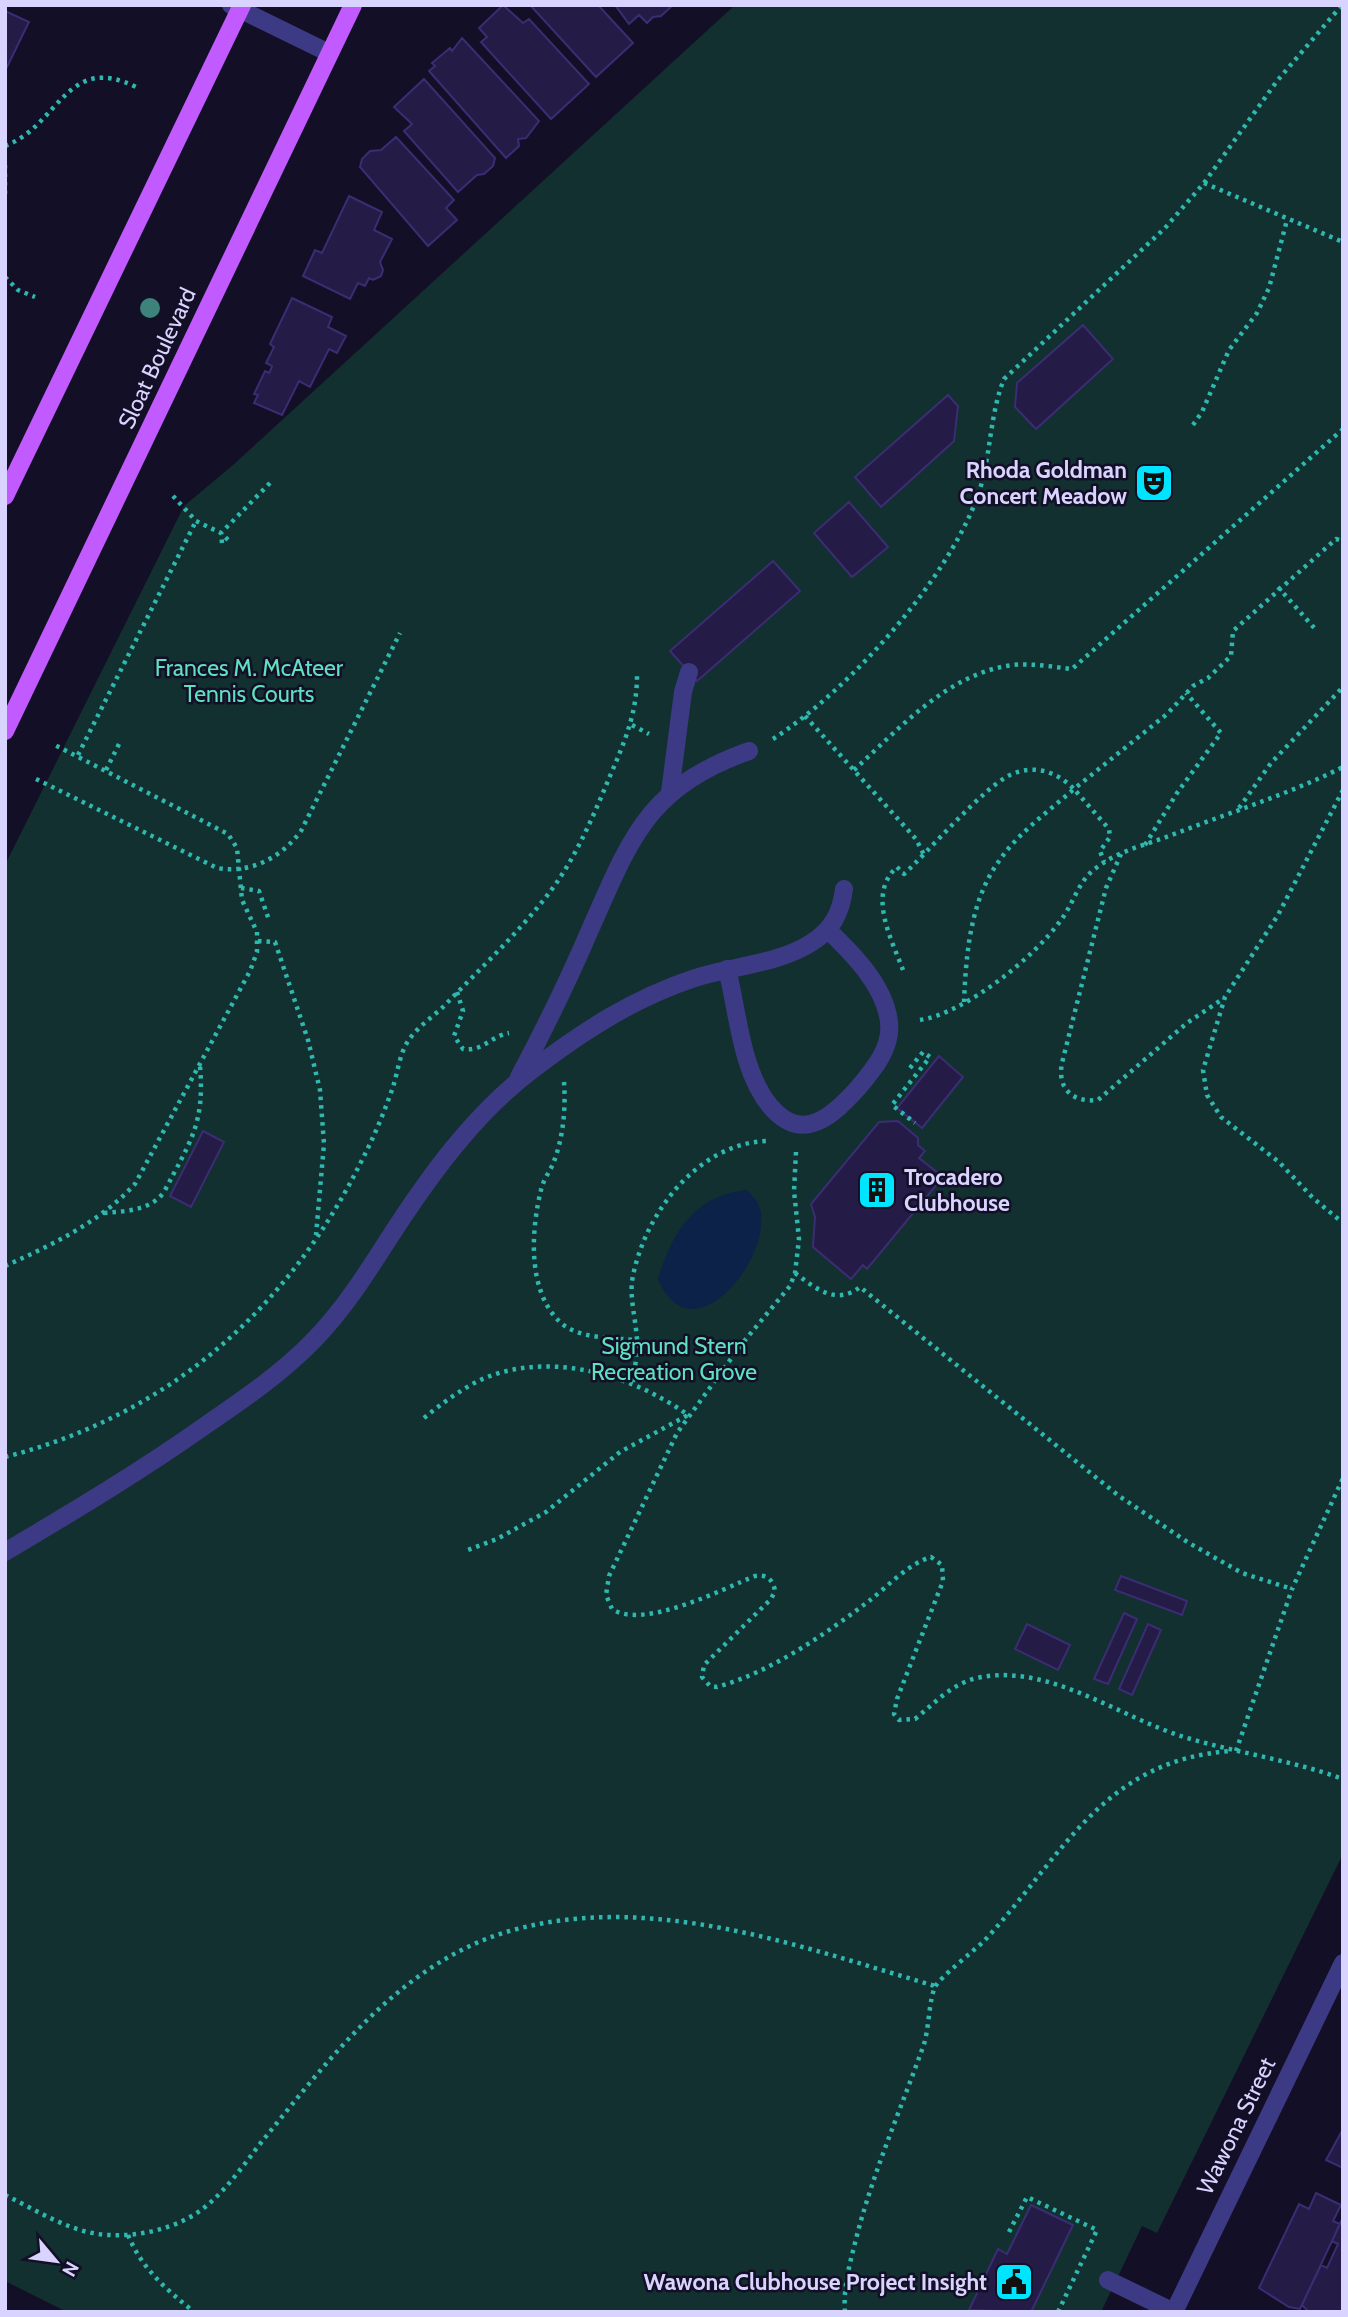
<svg xmlns="http://www.w3.org/2000/svg" width="1348" height="2317" viewBox="0 0 1348 2317" font-family="Cabin,sans-serif">
	<rect width="100%" height="100%" fill="#130f26"/>
	<path fill="#12302f" d="M735,5H1343V1854L1157,2233L1142,2226L1101,2312H67L5,2281V865L184,506L233,465Z"/>
	<path fill="#0c2248" d="M747,1190C750,1194 755,1198 757,1202C782,1245 694,1364 658,1279C672,1232 695,1195 747,1190Z"/>
	<path fill="#241b47" stroke="#3b2d73" stroke-width="2" d="M503,5L523,23L529,19L589,84L551,119L481,42L487,37L479,28Z
		M530,5H598L633,43L596,77Z
		M615,5H673L661,16L653,17L647,23L639,15L629,24Z
		M5,11L29,22L5,71Z
		M462,38L539,121L526,138L518,139L519,146L506,158L429,71L435,66L432,63L450,48L452,51Z
		M424,79L495,158L493,166L484,174L477,175L458,192L404,131L412,124L394,107Z
		M396,137L454,200L446,208L457,220L428,246L360,167L362,159L370,151L381,150Z
		M349,196L382,212L374,230L392,239L380,262L383,270L381,276L373,280L369,278L365,286L358,283L350,299L303,276L315,250L322,253Z
		M292,298L332,317L328,327L346,336L337,353L329,349L310,387L299,381L282,415L254,403L258,395L254,394L265,371L269,373L271,369L272,366L266,363L274,347L270,344Z
		M1083,325L1113,359L1036,429L1015,407L1017,383Z
		M948,395L958,406L954,441L881,507L855,477Z
		M849,502L888,547L852,577L814,533Z
		M773,561L800,591L697,681L670,651Z
		M939,1056L963,1077L922,1128L897,1108Z
		M898,1121L918,1138V1145L925,1151L919,1158L943,1177L867,1269L863,1265L851,1279L813,1247L815,1217L811,1204L879,1122Z
		M203,1131L224,1142L191,1207L170,1196Z
		M1121,1576L1187,1601L1182,1615L1115,1590Z
		M1124,1613L1137,1619L1108,1684L1094,1679Z
		M1027,1624L1070,1645L1058,1670L1015,1649Z
		M1148,1624L1161,1630L1132,1695L1119,1689Z
		M1343,2129V2168L1326,2160Z
		M1316,2193L1341,2205L1333,2221L1340,2224L1300,2309L1289,2307L1259,2288L1299,2204L1309,2209Z
		M1031,2205L1073,2225L1031,2312L969,2310L998,2249L1007,2254Z
		M1343,2217V2312H1309L1302,2305L1321,2265L1327,2268L1338,2244L1332,2241Z"/>
	<g fill="none" stroke-linecap="round" stroke-linejoin="round">
		<path stroke="#2fb8b0" stroke-width="4.5" stroke-dasharray="3.5 5" stroke-linecap="butt" d="M5,146C60,125 66,52 136,87
			M5,165V196
			M1204,183L1343,242
			M5,277L18,290L35,297
			M1193,425L1202,412L1229,350L1257,313L1269,288L1287,220
			M173,496L196,521L221,533L229,541
			M222,543L221,533L270,483
			M1278,587L1316,630
			M805,716L916,839L924,855
			M632,725L649,734
			M773,739C849,690 945,583 977,498C991,460 989,416 1004,379L1165,228L1204,183L1277,81L1342,5
			M78,755L196,521
			M106,770L121,740
			M854,770C900,728 948,673 1013,665C1033,663 1053,667 1072,669L1343,429
			M36,779L217,868C250,874 281,858 301,831L400,633
			M1343,790L1278,915L1225,997L1203,1070L1207,1095L1221,1117L1279,1162L1313,1198L1343,1223
			M1239,808L1271,763L1343,687
			M1145,845L1177,793L1221,733L1186,693
			M1121,854L1106,888L1062,1063C1057,1088 1072,1103 1098,1100L1187,1023L1224,998
			M241,888L259,891L269,920
			M258,941L275,942L308,1040L320,1090L324,1144L316,1235
			M903,970C891,938 867,894 897,867L904,874C928,852 984,787 1010,775C1034,764 1056,771 1074,789L1167,714L1193,686L1208,678L1231,656L1233,631L1336,539L1343,541
			M457,992L463,1011L454,1036L463,1049C482,1052 491,1036 509,1033
			M964,1002C966,955 970,901 999,861C1018,833 1049,811 1074,789L1109,829L1110,837L1100,851L1104,862
			M920,1020C965,1013 1034,958 1061,920C1074,903 1078,881 1096,868C1118,851 1145,845 1169,836C1228,813 1287,795 1343,767
			M910,1068L923,1052L930,1057L892,1105L915,1123
			M564,1082C566,1109 563,1141 552,1166C548,1174 543,1181 541,1190C531,1230 527,1291 560,1322C578,1339 613,1338 637,1340
			M796,1152L794,1191L799,1239L795,1273L790,1286L741,1345L677,1433L609,1576L606,1595L612,1609C643,1630 723,1589 755,1576C766,1574 773,1579 775,1591L771,1599L704,1665L702,1677L710,1686L717,1687C771,1672 824,1635 869,1601C887,1587 908,1564 931,1557L942,1565L943,1581L897,1699L894,1714L899,1720L915,1719C935,1703 951,1684 977,1678C1047,1662 1119,1717 1184,1737C1237,1753 1291,1760 1343,1779
			M104,1213C126,1211 150,1211 164,1192C190,1142 205,1124 200,1066
			M5,1266C52,1245 100,1222 135,1184L250,971L257,952V932L242,900L237,848L228,834L53,744
			M795,1273C815,1288 836,1306 860,1287L1119,1496L1189,1543L1242,1573L1292,1589
			M633,1382C635,1368 637,1354 637,1340C636,1321 630,1300 632,1281C643,1216 696,1144 766,1141
			M424,1418C441,1404 459,1391 478,1381C546,1349 631,1374 688,1415L620,1452L546,1512L497,1539L468,1550
			M5,1457C166,1416 286,1312 360,1164C373,1139 384,1113 393,1087C398,1071 400,1050 411,1037C420,1025 434,1016 445,1005C479,970 516,935 546,897C574,862 593,817 610,776C625,741 637,713 637,675
			M1236,1751L1292,1589L1343,1478
			M5,2195C38,2211 73,2234 109,2235C141,2237 181,2227 205,2207C230,2187 248,2158 268,2134C333,2054 402,1964 506,1932C648,1890 799,1946 935,1986
			M1009,2232L1027,2197L1097,2230L1058,2312
			M128,2235C142,2269 166,2289 194,2312
			M845,2312C843,2287 850,2263 856,2239C873,2172 901,2109 924,2044C929,2028 929,2000 935,1987C939,1978 975,1950 985,1940C1062,1857 1103,1759 1232,1751"/>
		<path stroke="#3d3a85" stroke-width="18" d="M231,5L329,53
			M670,792L683,692L689,672
			M727,969C738,1012 741,1071 770,1106C803,1145 833,1115 858,1088C874,1069 892,1048 889,1022C885,986 853,954 828,930
			M519,1077C544,1030 568,981 589,932C631,838 646,788 749,751
			M5,1552C74,1511 141,1471 206,1425C244,1399 282,1373 314,1340C349,1304 372,1264 399,1223C436,1167 478,1111 532,1070C583,1031 634,998 695,978C732,966 778,964 811,943C832,930 841,913 844,889
			M1108,2280L1174,2312
			M1174,2312L1343,1963"/>
		<path stroke="#c25bff" stroke-width="18" d="M5,496L242,5
			M5,731L353,5"/>
	</g>
	<circle fill="#3d827b" cx="150" cy="308" r="10"/>
	<defs>
		<symbol id="theatre-square" viewBox="-11 -11 22 22"><rect x="-9" y="-9" width="18" height="18" rx="4" fill="#00e5ff" stroke="#130f26"/><path d="M-5-5.5Q0-4 5-5.5V0Q5 5 0 6Q-5 5-5 0ZM-3.3-2.5H-1v1.5H-3.3ZM1-2.5H3.3v1.5H1ZM-2.8 1Q0 5.5 2.8 1Z" fill="#111"/></symbol>
		<symbol id="building-square" viewBox="-11 -11 22 22"><rect x="-9" y="-9" width="18" height="18" rx="4" fill="#00e5ff" stroke="#130f26"/><path d="M-4-6H4V6H1V3H-1V6H-4ZM-2.5-4.3h1.7v1.8h-1.7ZM.8-4.3h1.7v1.8H.8ZM-2.5-1h1.7V.8h-1.7ZM.8-1h1.7V.8H.8Z" fill="#111"/></symbol>
		<symbol id="civic-square" viewBox="-11 -11 22 22"><rect x="-9" y="-9" width="18" height="18" rx="4" fill="#00e5ff" stroke="#130f26"/><path d="M-.6-6.5H3V-4.5H.6V-3L4-1V1h2V6H-6V1h2V-1L-.6-3ZM-1.2 2.5V6h2.4V2.5Z" fill="#111"/></symbol>
	</defs>
	<g fill-rule="evenodd">
		<use href="#theatre-square" x="1132" y="461" width="44" height="44"/>
		<use href="#building-square" x="855" y="1168" width="44" height="44"/>
		<use href="#civic-square" x="992" y="2260" width="44" height="44"/>
	</g>
	<g text-anchor="middle" dominant-baseline="central" stroke-width="5" stroke-linejoin="round" paint-order="stroke">
		<g font-size="23" fill="#d9d4ff" stroke="#130f26">
			<text transform="translate(157 358) rotate(-65)">Sloat Boulevard</text>
			<text transform="translate(1236 2126) rotate(-64)">Wawona Street</text>
		</g>
		<g font-size="23" font-weight="bold" fill="#d9d4ff" stroke="#130f26" text-anchor="end">
			<text x="1127" y="470">Rhoda Goldman<tspan x="1127" dy="26">Concert Meadow</tspan></text>
			<text x="904" y="1177" text-anchor="start">Trocadero<tspan x="904" dy="26">Clubhouse</tspan></text>
			<text x="987" y="2282">Wawona Clubhouse Project Insight</text>
		</g>
		<g font-size="23" fill="#5fe0c0" stroke="#130f26">
			<text x="249" y="668">Frances M. McAteer<tspan x="249" dy="26">Tennis Courts</tspan></text>
			<text x="674" y="1346">Sigmund Stern<tspan x="674" dy="26">Recreation Grove</tspan></text>
		</g>
	</g>
	<rect width="1348" height="2317" fill="none" stroke="#d9d4ff" stroke-width="14"/>
	<g transform="translate(56 2261) rotate(119)" stroke="#130f26" stroke-width="5" paint-order="stroke">
	<path d="M0-5L12 26L0 18L-12 26Z" fill="#d9d4ff"/>
	<text y="-10" font-size="19" font-weight="bold" text-anchor="middle" fill="#d9d4ff">N</text>
	</g>
</svg>
